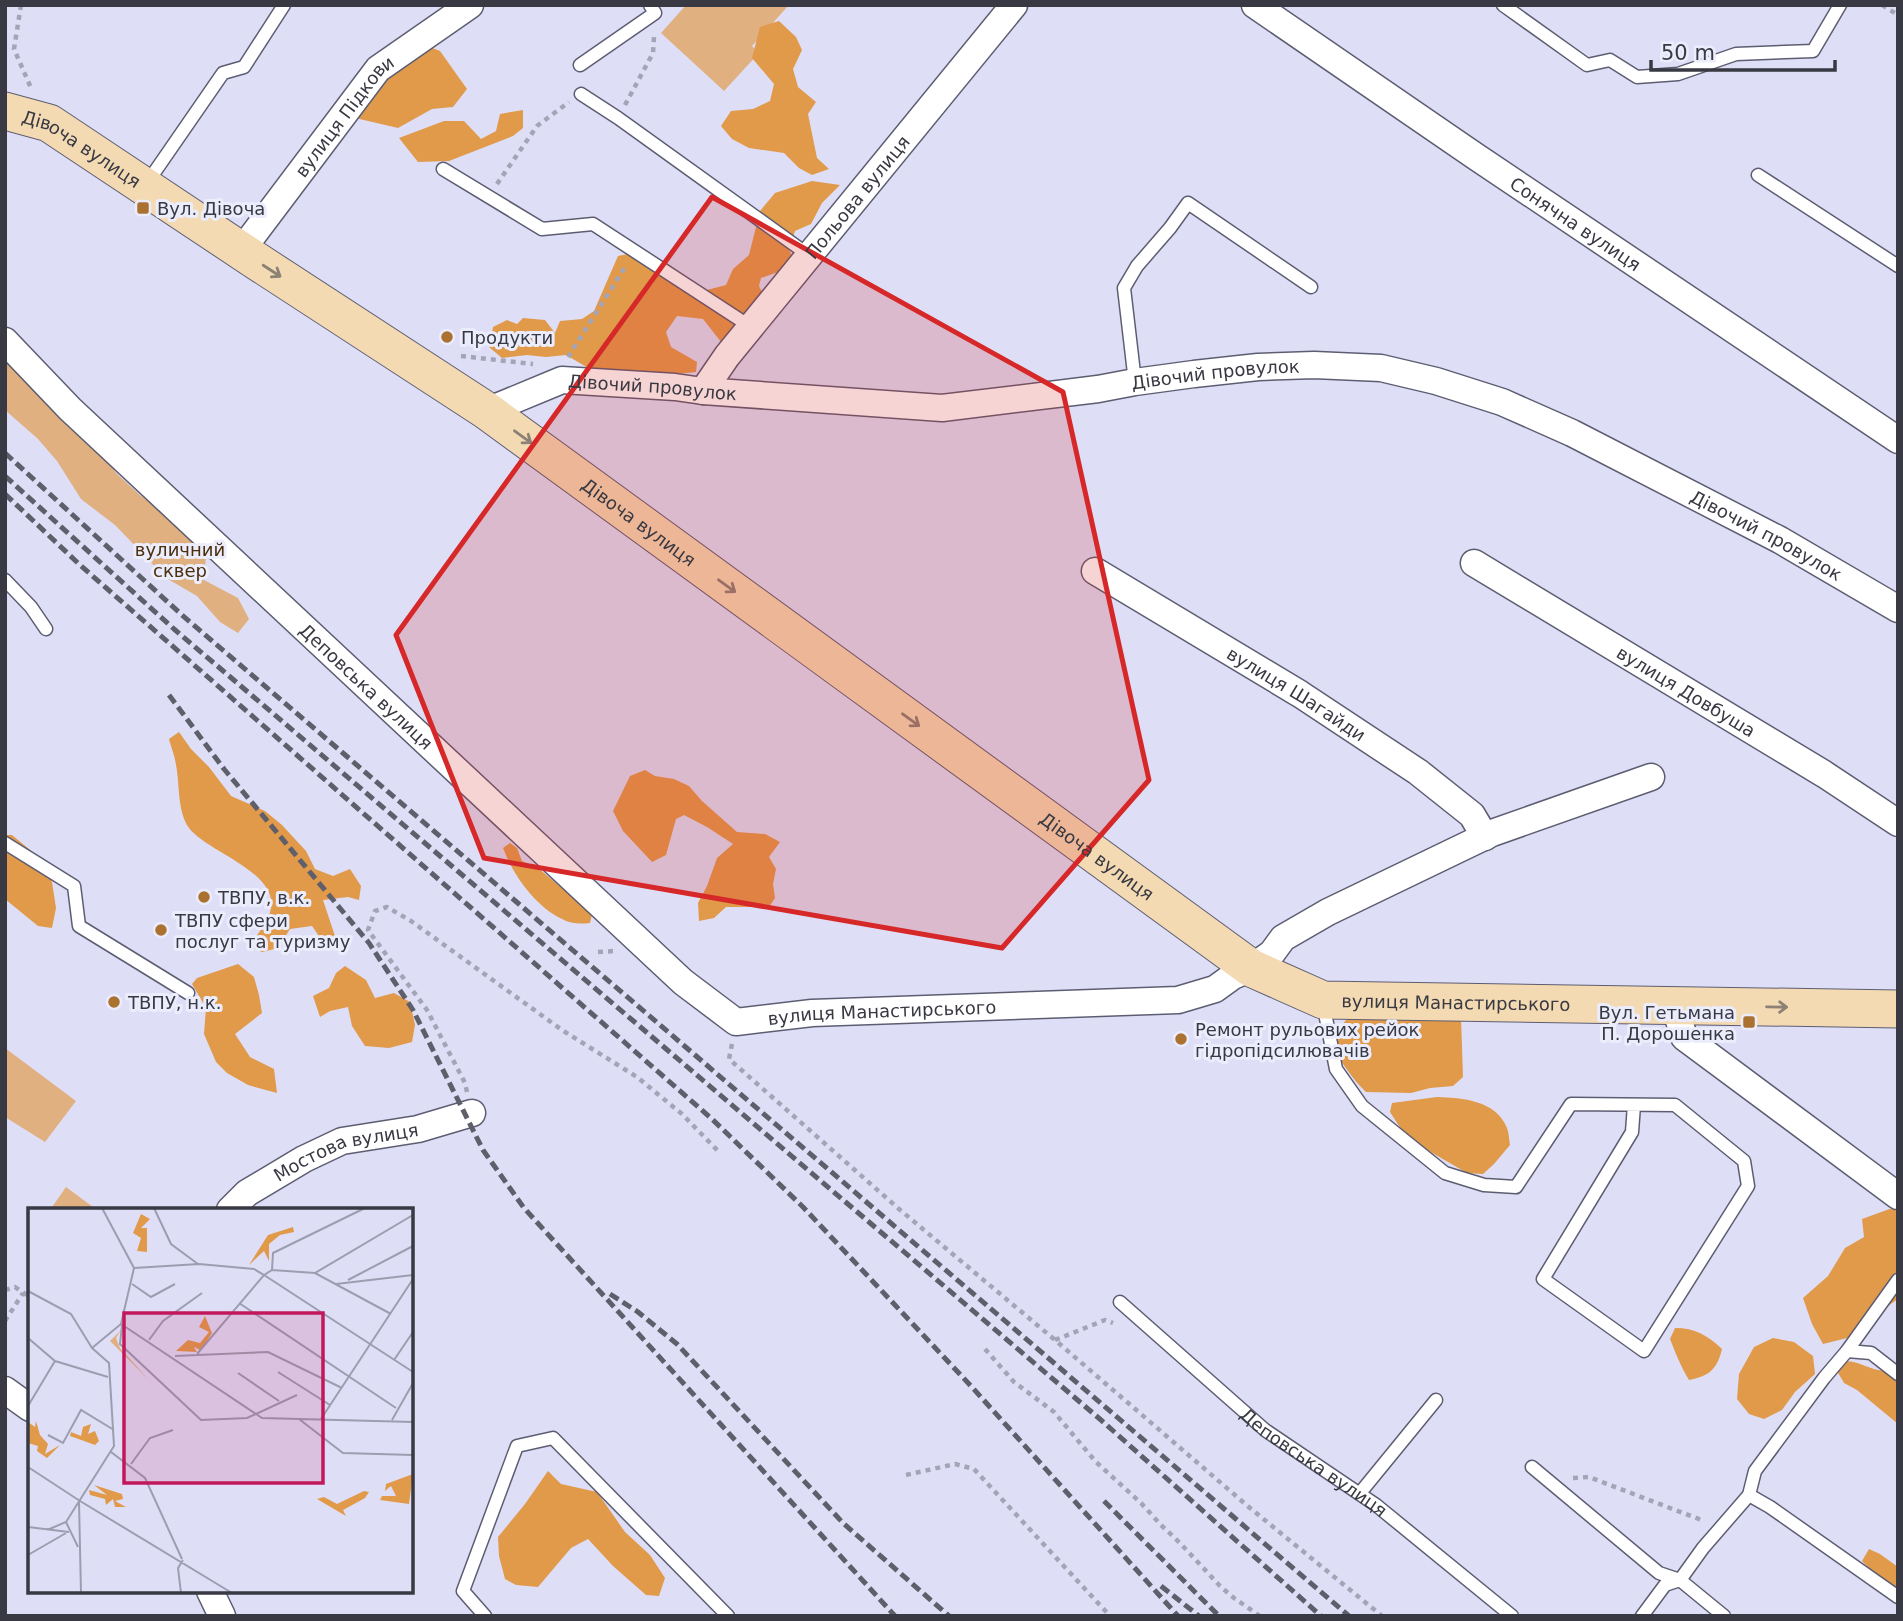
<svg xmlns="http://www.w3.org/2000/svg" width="1903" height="1621" viewBox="0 0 1903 1621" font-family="'DejaVu Sans',sans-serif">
	<rect width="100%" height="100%" fill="#dedff7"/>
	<path fill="#e0b080" d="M686,5H789L752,46L759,53L724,91L661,33Z
		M5,361L28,375L100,450L117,474L141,496L164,512L179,529L202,544L206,556L204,580L238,598L249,619L238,633L220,622L197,596L166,578L115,525L81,499L57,461L38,439L5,410Z
		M5,1048L76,1101L45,1142L5,1117Z
		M66,1187L97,1210H50Z"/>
	<path fill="#e1994a" d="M779,21L796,37L802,50L793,69L798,87L816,102L808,114L817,158L829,169L812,175L799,168L784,153L749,148L732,139L721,126L731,111L753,109L770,101L774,84L752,58L760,27Z
		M417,42L440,51L467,89L453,107L432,109L398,128L351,117Z
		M523,110V128L513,136L449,161L418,162L399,138L444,121H464L481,139L496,131L500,114Z
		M812,181L840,185L822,203L811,224L795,231L789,250L798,265L761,278L759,286L767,302L725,347L703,319L677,316L666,332L671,347L697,362L696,372L677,374L590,369L566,355L546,357L527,355L502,358L489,347L493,327L507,320L517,324L523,318L545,320L555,333L560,321L582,319L594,311L618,256L642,251L655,260L667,263L703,291L726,285L733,269L749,255L760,211L775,193Z
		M179,732L191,749L209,767L231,796L265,811L282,825L306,851L315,869L333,876L350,869L361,886L359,900L348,897L323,900L337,942H323L312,926L290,929L278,948L262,952L250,946C257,934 269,921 271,908C277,871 207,852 189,828C177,811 180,785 176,765C175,756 171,747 169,739Z
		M645,770L655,776L674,779L689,786L702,801L737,832L765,834L780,842L769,857L776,869L773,884L775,898L769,907H726L714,918L699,921L698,903L707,886L717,858L733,844L707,827L684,815L676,819L666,855L652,862L623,831L613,811L630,776Z
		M5,835H12L41,859L52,882L56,908L52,928L38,926L5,899Z
		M510,843L517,848L522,861L538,868L563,889L582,898L593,910L590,923C580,924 571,924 562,919C535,906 513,875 503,848Z
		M238,964L254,977L259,995L262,1013L235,1034L250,1057L274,1069L277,1093L248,1085L227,1073L216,1062L204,1034L206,1008L192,984L197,978Z
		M345,966L366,980L375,998L394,993L410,1002L415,1025L412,1042L389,1048L365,1046L352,1026L348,1007L330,1011L320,1017L313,996L329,988L336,973Z
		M1349,1017H1461L1463,1077L1453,1086L1430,1088L1411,1093L1366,1092C1352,1079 1344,1064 1332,1049C1334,1035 1339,1027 1349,1017Z
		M1437,1097C1462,1098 1496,1100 1507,1128C1509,1133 1509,1140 1510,1145L1494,1164L1483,1174L1467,1173L1429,1151L1405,1135L1390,1112L1392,1103Z
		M1895,1207L1898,1211V1299L1888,1306L1867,1333L1823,1344L1812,1324L1803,1298L1828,1276L1845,1248L1864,1237L1862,1219Z
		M1675,1328C1695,1328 1707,1335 1722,1349C1717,1369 1710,1376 1689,1380C1681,1367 1676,1354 1670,1339Z
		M1773,1338L1794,1342L1813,1356L1815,1374L1795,1392L1782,1410L1764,1419L1749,1414L1737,1399L1739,1374L1754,1347Z
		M1843,1361C1856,1361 1859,1364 1871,1368C1881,1372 1889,1369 1898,1376V1424L1857,1390L1844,1383L1837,1371Z
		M548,1471L561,1484L597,1492L625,1532L650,1555L665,1578L659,1596L646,1595L613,1566L588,1539L571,1548L538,1587L516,1585L505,1579L499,1556L498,1537L525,1504Z
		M1869,1549L1880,1554L1898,1567V1591L1877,1576L1862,1561Z"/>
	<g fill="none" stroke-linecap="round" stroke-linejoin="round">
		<defs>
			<g id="lane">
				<path d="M1503,5L1587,65L1610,60L1637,77L1678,74L1736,54L1813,51L1840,5"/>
				<path d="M580,65L655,13L650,5"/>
				<path d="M581,94L618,118L810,256"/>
				<path d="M443,169L542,229L593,224L751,327"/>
				<path d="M1758,175L1898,266"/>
				<path d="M147,183L223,73L244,67L284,5"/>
				<path d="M1135,382L1124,288L1137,266L1170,228L1188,203L1311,287"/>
				<path d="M5,580L31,607L46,629"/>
				<path d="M5,843L74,886L79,926L188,993"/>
				<path d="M1323,1003L1336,1069L1362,1106L1445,1173L1484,1185L1516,1187L1571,1104L1675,1105L1744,1161L1748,1186L1644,1351L1543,1279L1632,1132L1634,1105"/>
				<path id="s1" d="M1120,1302L1265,1430L1376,1505L1512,1616"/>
				<path d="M1847,1351L1871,1353L1898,1374"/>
				<path d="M1532,1467L1659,1573L1680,1580L1724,1616"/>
				<path d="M1360,1493L1436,1400"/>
				<path d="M1749,1495L1770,1507L1898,1597"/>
				<path d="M485,1616L463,1591L517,1446L553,1438L728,1616"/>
				<path d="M1642,1616L1665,1585L1680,1580L1703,1548L1749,1495L1755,1471L1824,1378L1847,1351L1898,1280"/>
			</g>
			<g id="street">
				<path id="s2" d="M1255,5L1475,156L1898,440"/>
				<path id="s3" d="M241,251L378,69L470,5"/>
				<path id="s4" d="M5,341L70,409L683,982L736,1022L812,1013L1178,1000L1215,989L1233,976L1251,968L1272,953L1283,938L1328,912L1492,833L1651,777"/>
				<path id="s5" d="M703,391L727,356L1014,5"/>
				<path id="s6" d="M487,411L562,380L675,387L703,391L942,408L1098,389L1135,382L1194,374L1258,367L1314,365L1381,368L1436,381L1502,402L1572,433L1780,540L1898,609"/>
				<path id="s7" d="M1474,563L1824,774L1898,823"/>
				<path id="s8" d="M1095,571L1300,694L1418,772L1472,815L1485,837"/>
				<path d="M1675,1007L1684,1037L1898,1196"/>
				<path id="s9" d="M230,1210L247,1193L304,1159L342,1141L418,1129L472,1113"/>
				<path d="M5,1390L30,1408"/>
				<path d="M210,1591L222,1616"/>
			</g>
			<g id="secondary">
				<path id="s10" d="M5,111L49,123L255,260L487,411L1251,968L1323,1000L1898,1009"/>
			</g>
		</defs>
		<use href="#lane" stroke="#5d5d72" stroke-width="15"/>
		<use href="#street" stroke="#5d5d72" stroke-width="29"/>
		<use href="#secondary" stroke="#5d5d72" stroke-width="39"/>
		<path stroke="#a3a4b6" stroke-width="4.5" stroke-dasharray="5 5" stroke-linecap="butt" d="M21,5L14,49L31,88
			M1882,5L1898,15
			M625,105L653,53L654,37
			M497,184L537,126L569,102
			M461,356L533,364
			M568,357L627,264
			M598,952L615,951
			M732,1044L729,1059L899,1209L1055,1340L1250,1508L1382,1616
			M467,1092L465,1083L427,1010L368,930L375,911L387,907L411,921L562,1030L637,1077L682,1114L718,1151
			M5,1290L15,1287L30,1297
			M5,1321L23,1293
			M1055,1340L1105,1320L1113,1323
			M985,1349L1014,1382L1054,1412L1096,1462L1141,1503L1161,1525L1180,1543L1220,1586L1234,1598L1260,1616
			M906,1475L955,1464L974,1469L1110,1616
			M1573,1478L1589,1477L1704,1521"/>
		<use href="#lane" stroke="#fff" stroke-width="12"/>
		<use href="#street" stroke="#fff" stroke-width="26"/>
		<use href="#secondary" stroke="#f3dab3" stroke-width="37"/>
		<path stroke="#5e5f6b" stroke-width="5" stroke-dasharray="10 5" stroke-linecap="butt" d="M5,453L182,615L1349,1616
			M5,476L174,629L1101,1420L1321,1616
			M5,494L80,565L712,1119L803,1207L971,1386L1178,1616
			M169,695L224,769L369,943L413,1010L483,1150L524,1208L895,1616
			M610,1294L638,1312L677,1344L843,1523L949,1616
			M1104,1501L1219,1616
			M1161,1586L1199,1616"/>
	</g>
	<defs><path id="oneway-shaft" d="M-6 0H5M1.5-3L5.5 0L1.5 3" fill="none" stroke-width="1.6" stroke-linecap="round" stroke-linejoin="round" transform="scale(1.75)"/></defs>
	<g stroke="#8c8175">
		<use href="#oneway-shaft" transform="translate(272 271) rotate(33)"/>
		<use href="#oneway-shaft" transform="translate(523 437) rotate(36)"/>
		<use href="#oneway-shaft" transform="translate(727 586) rotate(36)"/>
		<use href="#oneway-shaft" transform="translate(911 720) rotate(36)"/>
		<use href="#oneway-shaft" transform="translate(1777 1007) rotate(1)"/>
	</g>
	<path fill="#d62828" fill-opacity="0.2" stroke="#d62828" stroke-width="5" stroke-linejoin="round" d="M712,197L1063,392L1149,780L1002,948L484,858L396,635Z"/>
	<g fill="#aa7130" stroke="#ecedfc" stroke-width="2.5">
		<rect x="136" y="201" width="14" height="14" rx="3.5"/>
		<circle cx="447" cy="337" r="7"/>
		<circle cx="204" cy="897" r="7"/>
		<circle cx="161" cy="930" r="7"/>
		<circle cx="114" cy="1002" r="7"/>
		<rect x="1742" y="1015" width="14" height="14" rx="3.5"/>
		<circle cx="1181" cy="1039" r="7"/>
	</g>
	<g text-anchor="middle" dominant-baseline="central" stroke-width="6" stroke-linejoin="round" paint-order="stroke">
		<g font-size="18" fill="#383942" stroke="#ecedfc">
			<text stroke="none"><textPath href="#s3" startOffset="170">вулиця Підкови</textPath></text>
			<text stroke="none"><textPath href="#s10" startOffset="86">Дівоча вулиця</textPath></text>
			<text stroke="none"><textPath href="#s5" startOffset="248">Польова вулиця</textPath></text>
			<text stroke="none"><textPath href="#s2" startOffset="388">Сонячна вулиця</textPath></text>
			<text stroke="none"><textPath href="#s6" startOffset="738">Дівочий провулок</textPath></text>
			<text stroke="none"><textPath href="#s6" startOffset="172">Дівочий провулок</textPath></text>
			<text stroke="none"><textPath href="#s10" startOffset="758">Дівоча вулиця</textPath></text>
			<text stroke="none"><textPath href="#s6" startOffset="1326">Дівочий провулок</textPath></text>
			<text stroke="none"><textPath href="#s4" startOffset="500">Деповська вулиця</textPath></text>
			<text stroke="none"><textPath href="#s7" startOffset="248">вулиця Довбуша</textPath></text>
			<text stroke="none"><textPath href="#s8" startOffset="236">вулиця Шагайди</textPath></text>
			<text stroke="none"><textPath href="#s10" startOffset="1325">Дівоча вулиця</textPath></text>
			<text stroke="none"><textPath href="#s10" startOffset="1727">вулиця Манастирського</textPath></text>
			<text stroke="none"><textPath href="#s4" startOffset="1146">вулиця Манастирського</textPath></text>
			<text stroke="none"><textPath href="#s9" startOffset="133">Мостова вулиця</textPath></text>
			<text stroke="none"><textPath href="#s1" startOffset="252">Деповська вулиця</textPath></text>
		</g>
		<g font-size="18" fill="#383942" stroke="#ecedfc" text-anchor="start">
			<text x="157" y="208">Вул. Дівоча</text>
			<text x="461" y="337">Продукти</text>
			<text x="218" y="897">ТВПУ, в.к.</text>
			<text x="175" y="920">ТВПУ сфери<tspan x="175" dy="21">послуг та туризму</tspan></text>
			<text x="128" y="1002">ТВПУ, н.к.</text>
			<text x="1735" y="1012" text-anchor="end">Вул. Гетьмана<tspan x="1735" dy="21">П. Дорошенка</tspan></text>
			<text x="1195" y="1029">Ремонт рульових рейок<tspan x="1195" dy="21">гідропідсилювачів</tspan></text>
		</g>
		<g font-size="18" fill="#4b2e0b" stroke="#ecedfc">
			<text x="180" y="549">вуличний<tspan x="180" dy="21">сквер</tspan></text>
		</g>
	</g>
	<g transform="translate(28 1208)">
		<rect width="385" height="385" fill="#dedff7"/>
		<path d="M93,122L88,130L92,140L121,172L82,133Z" fill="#e0b080"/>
		<path d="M113,6L122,11L113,20H119V44L109,43L113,30L105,25ZM265,19L266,24L252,27L241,36V53L236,43L221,57L240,27ZM177,108L184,125L179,133L172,142L166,139L169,144L148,143L160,132L172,135L181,124L171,119ZM8,213L12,227L20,236L17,246L32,237L19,250L9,243L10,238L0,235V214L7,219ZM63,216L60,226L67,223L71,233L67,237L42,228L43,224L53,228L55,219ZM385,266L381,296L352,292L354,288H368L363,278L357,283L358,276ZM66,277L94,286L95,291L87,293L98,299H87L85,291L78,297L77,291L62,287L61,282L79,287ZM336,283L341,284L337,290L315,302L318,308L289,291L296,289L309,296Z" fill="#e1994a"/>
		<path fill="none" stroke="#9c9daf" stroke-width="2" d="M126,0L143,36L170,56M106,60L171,56L226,61L236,67L244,62L287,65L363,106M244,62L245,45L337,0M287,65L385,7M320,72L385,38M104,76L123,89L147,76M308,76L385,67M0,83L43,106L64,140M211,95L368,200M93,116L234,210L385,214M94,117L92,136L173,212L219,210L269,187M0,130L27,153L80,169M121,132L135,113L174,85M169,146L236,67L385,164M147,148L240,144L314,180M366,152L385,124M250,164L302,197M210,165L251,193M0,198L27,153M271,211L315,245L385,247M293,211L385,71M364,212L385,175M20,227L35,235L53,202L86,222M83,244L117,270L154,351M103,256L122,230L145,222M0,259L52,293M52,293L204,385M51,294L53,385M38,314L50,339M0,319L41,324M19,322L38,314L86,238L81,155L64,140L93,116L106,60L74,0M0,347L38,325M153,385L150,360L155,352"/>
		<path fill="#c2185b" fill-opacity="0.15" stroke="#c2185b" stroke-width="3.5" d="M96,105H295V275H96Z"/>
		<rect width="385" height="385" fill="none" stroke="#383942" stroke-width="3.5"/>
	</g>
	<rect width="1903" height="1621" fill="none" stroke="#383942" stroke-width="14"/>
	<path d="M1651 60v10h184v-10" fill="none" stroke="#383942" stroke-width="3.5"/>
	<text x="1661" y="60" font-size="21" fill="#383942" stroke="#ecedfc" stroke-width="5" paint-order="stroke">50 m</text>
</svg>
